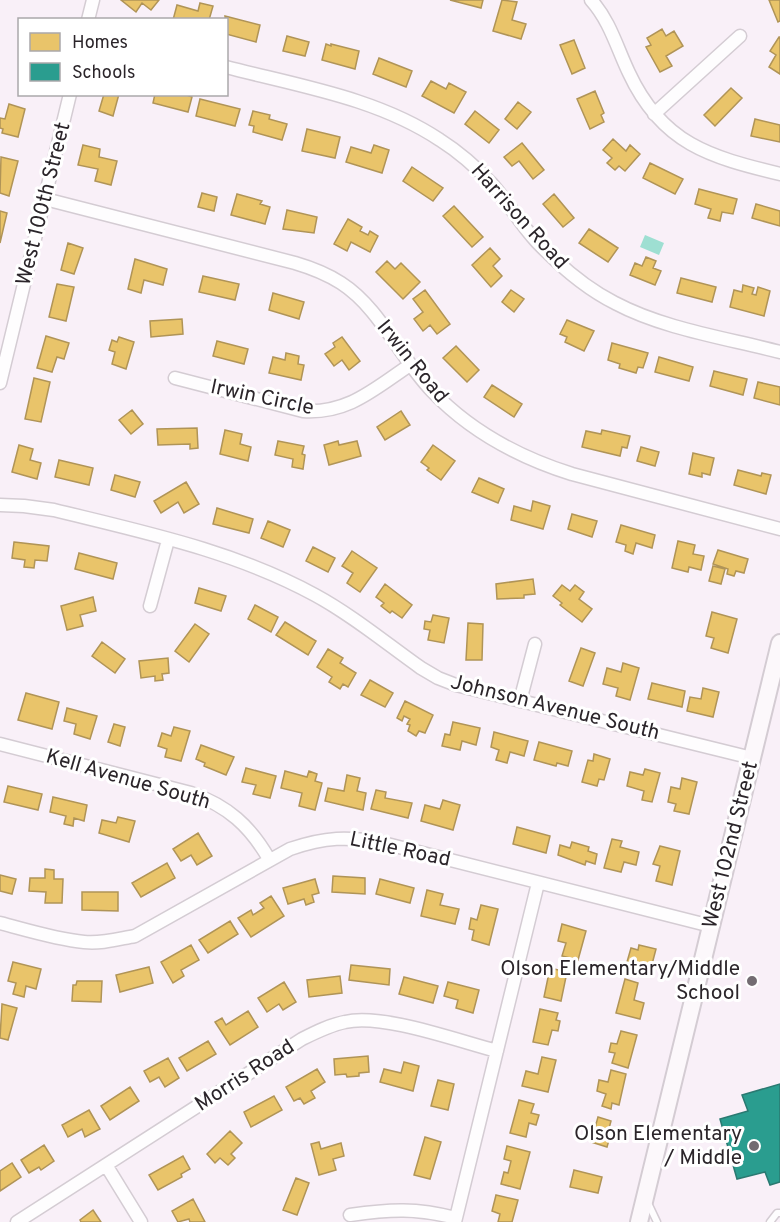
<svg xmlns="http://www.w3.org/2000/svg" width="780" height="1222" viewBox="0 0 780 1222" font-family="Overpass,sans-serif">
	<rect width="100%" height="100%" fill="#f9f0f8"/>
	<path fill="#9edfd2" d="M645,235L664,243L659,255L640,247Z"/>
	<path fill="#e9c46a" stroke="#b09457" stroke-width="1.5" d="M121,0H159L151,10L142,3L136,12Z
		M450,0H483L481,8Z
		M502,0L517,2L512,20L526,24L521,39L493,31Z
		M769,0H780V21L778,22Z
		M200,3L213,6L209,20H173L177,5L198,11Z
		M225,16L260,25L256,42L226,34Z
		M662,29L666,36L674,31L683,46L666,56L672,66L660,72L646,47L651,45L647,38Z
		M287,36L309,42L305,56L283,51Z
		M779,37H780V74L769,67L776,55L770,51Z
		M574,40L585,68L572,74L560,45Z
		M326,44L331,46V44L359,51L355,69L322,60Z
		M379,58L412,71L406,87L373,74Z
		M431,81L446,89L449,83L466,92L454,113L422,96Z
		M731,88L742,98L715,126L704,115Z
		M595,91L604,113L601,115L604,122L590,129L577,99Z
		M104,94H119L113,116L99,111Z
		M155,94H184L192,97L188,112L153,103Z
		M200,99L240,109L235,126L196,116Z
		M518,102L531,112L517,129L505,119Z
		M9,104L25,109L18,137L2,133L3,129L0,128V118L5,119Z
		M253,111L270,115L269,119L287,124L282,140L253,132L254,126L249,125Z
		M475,111L499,130L489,143L465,124Z
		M755,119L780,125V142L751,136Z
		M307,129L340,137L335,158L302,151Z
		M613,139L626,151L630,145L640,154L625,171L619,166L615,170L607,163L612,158L603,150Z
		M522,143L544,170L533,179L519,161L512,166L504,157Z
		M83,145L100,149L99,157L117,161L111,185L95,181L98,169L78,165Z
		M374,145L389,150L382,173L346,162L351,147L371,153Z
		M1,157L18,161L9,196L0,193Z
		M650,163L683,179L675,194L643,178Z
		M412,167L443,188L433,201L403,181Z
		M699,189L737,199L733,214L722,212L720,221L708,218L711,209L695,204Z
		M202,193L217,197L214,211L198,207Z
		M237,194L262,201L260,204L270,207L265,224L231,215Z
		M554,194L574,218L563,227L543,204Z
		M756,204L780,211V226L752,218Z
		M454,206L483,237L472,247L443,216Z
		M287,210L317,217L314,233L283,229Z
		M0,211L7,213L0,243Z
		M348,219L362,227L360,231L368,235L370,231L378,236L370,252L351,242L347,251L334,244Z
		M589,229L618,248L608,262L579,243Z
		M68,243L83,248L74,274L61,270Z
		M490,248L500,259L493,266L502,276L491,287L472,265Z
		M646,257L656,261L653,268L661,271L655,285L630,275L635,263L642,266Z
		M135,259L167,269L163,285L144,280L141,293L128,289Z
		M387,261L395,269L401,263L420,282L403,299L376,272Z
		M203,276L239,284L235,300L199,292Z
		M681,278L716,287L712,302L677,293Z
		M57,284L74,287L66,321L49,317Z
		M743,285L754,288L752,294L756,295L758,287L770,291L764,316L730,307L734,290L742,292Z
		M425,290L450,324L437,334L430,325L423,331L414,319L423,312L413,299Z
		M511,290L524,299L514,312L502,302Z
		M273,293L304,302L299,319L269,310Z
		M182,319L183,334L151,337L150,321Z
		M567,320L594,331L584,351L565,342L567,337L560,334Z
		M46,336L69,343L64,359L57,357L52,372L37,368Z
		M119,337L134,342L126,369L112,364L115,352L109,350L112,340L117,342Z
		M342,337L360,361L349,370L342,360L334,366L325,354L335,347L333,343Z
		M217,341L248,349L244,364L213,356Z
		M612,343L648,353L643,368L638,367L636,373L619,368L620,364L608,360Z
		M456,346L479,370L467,382L443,358Z
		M286,353L299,356L298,364L304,365L301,380L269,373L273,357L285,360Z
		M659,357L693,367L689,381L655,372Z
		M714,371L747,379L743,395L710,386Z
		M34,378L50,382L41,422L25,419Z
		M758,382L780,387V405L754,398Z
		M492,385L522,404L514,417L484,397Z
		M132,410L143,424L131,434L119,420Z
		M401,411L410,425L385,440L377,427Z
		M197,428L198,448L190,449V444L158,445L157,429Z
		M225,430L242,434L240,444L251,447L248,461L220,454Z
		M602,430L630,436L627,448L622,447L620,456L582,447L586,431L601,434Z
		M278,441L304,446L302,454L305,455L303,469L292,467L293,459L275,455Z
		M338,441L339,445L357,441L361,456L329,465L324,445Z
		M19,445L33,449L30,460L41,463L37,479L12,472Z
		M433,445L455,461L441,480L427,470L429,468L421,462Z
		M641,447L659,452L655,466L637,461Z
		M693,453L714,458L710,475L702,473V477L689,474Z
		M59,460L93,468L89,485L55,477Z
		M738,470L761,476L762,473L771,475L766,494L734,485Z
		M115,475L140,482L135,497L111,490Z
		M479,478L504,489L498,503L472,492Z
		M186,482L199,504L184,513L178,502L161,513L154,501Z
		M533,501L550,506L543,529L511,520L514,506L531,511Z
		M217,508L253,519L249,533L213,524Z
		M572,514L597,521L592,537L568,529Z
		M268,521L290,530L283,547L261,538Z
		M621,525L655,535L652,548L636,543L633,554L625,551L626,545L616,542Z
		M678,541L695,545L693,554L704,556L701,570L689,567L688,572L672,568Z
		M14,542L49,546L47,561L35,560L34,568L24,567L25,560L12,558Z
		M313,547L335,558L328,572L306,561Z
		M718,550L748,559L744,573L736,571L734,576L727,574L728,569L713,564Z
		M352,551L377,568L360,592L347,583L353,573L342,566Z
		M79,553L117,563L113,579L75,569Z
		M713,566L725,569L721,584L709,581Z
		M533,579L535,594L524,595V598L497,599L496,584Z
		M385,584L412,605L402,618L392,611L390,613L381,606L384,603L376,597Z
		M562,585L570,591L575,585L584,592L579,599L592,609L582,622L560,605L562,603L553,596Z
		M199,588L226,596L221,611L195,603Z
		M93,597L96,611L80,615L83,626L67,630L61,606Z
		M255,605L278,617L271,632L248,619Z
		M712,612L737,619L728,653L711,648L714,638L706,636Z
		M433,615L449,618L444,643L428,640L430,630L424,629L425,621L431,622Z
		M285,622L316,641L308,655L276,635Z
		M468,623L483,624L482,660H466Z
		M195,624L209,634L189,662L175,651Z
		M102,642L125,659L115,673L92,656Z
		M581,648L595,653L583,686L569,681Z
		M328,649L343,658L340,663L356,673L348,687L343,684L340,689L329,682L332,677L317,667Z
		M168,658L169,673L162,674L163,680L155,681V676L141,678L139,661Z
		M623,663L639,668L630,700L616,696L618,688L603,684L607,668L621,672Z
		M370,680L393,693L385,707L361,695Z
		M652,683L685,691L682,707L648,699Z
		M703,688L719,692L713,717L687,711L690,697L701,699Z
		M26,693L59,702L52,729L18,720Z
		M405,701L433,715L425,733L419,731L416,736L408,731L410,725L407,724L410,719L404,716L402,721L397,718Z
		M67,708L97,716L90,739L74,734L76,724L64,721Z
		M453,722L480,728L476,745L462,741L460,750L442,746L445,734L450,735Z
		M114,724L125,727L120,746L108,742Z
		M174,727L190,731L181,761L165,757L167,749L158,746L162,733L171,736Z
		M494,732L528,741L524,756L510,752L507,763L496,760L499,750L491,747Z
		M539,742L572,751L568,766L557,763L556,766L534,760Z
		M201,745L234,757L226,775L204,766L205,763L196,759Z
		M594,754L610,759L604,780L599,779L597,786L582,782L588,760L593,761Z
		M246,768L276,776L270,798L253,794L256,785L242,782Z
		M645,769L660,773L652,802L642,800L644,791L627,786L630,772L643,775Z
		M285,771L307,777L309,771L317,774L315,781L322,783L315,810L299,806L302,793L281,788Z
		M347,775L360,778L357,791L366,793L363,810L325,801L328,788L344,791Z
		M682,778L697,782L689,814L674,811L676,804L668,802L671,787L680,789Z
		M8,786L42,794L38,810L4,802Z
		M376,790L386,792L385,798L412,803L408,818L371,809Z
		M53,797L87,805L84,821L74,818L73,826L64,824L66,816L50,812Z
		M443,800L460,805L453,830L421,821L425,805L440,809Z
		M118,817L135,821L129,842L99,833L102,820L116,823Z
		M517,827L550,836L546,853L513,844Z
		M198,833L212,856L197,865L191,855L181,861L173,849Z
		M612,839L622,841L620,847L639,852L636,865L624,862L621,872L604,868Z
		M572,842L589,847L588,851L597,854L595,864L586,861L585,865L558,855L560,845L570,848Z
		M660,846L680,851L672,885L656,881L660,866L653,864Z
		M167,863L175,878L141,897L132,883Z
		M45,869L54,870V879H63L62,903H45L46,892L29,891L30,878H45Z
		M0,875L16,879L12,894L0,891Z
		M333,876L365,878V894L332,892Z
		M315,879L319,893L312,895L314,902L306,905L304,899L288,904L283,888Z
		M380,879L414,888L410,903L376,894Z
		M427,890L443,894L440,905L459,909L455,924L421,916Z
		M82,892H118V911L82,910Z
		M271,896L284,916L251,937L238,918L251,910L253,915L264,908L260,903Z
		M481,905L498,909L489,945L472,940L474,930L469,929L471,918L477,920Z
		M230,921L238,934L208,953L199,940Z
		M562,924L586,931L578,960L562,956L566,943L558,941Z
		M191,945L199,960L181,970L184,976L173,983L161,962Z
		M639,945L656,949L651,968L627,962L631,948L638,950Z
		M13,962L41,969L36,989L26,986L24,997L13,994L16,983L8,981Z
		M351,965L390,969L389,985L349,980Z
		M149,967L153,983L120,992L116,975Z
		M550,968L567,972L561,1001L544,997Z
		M340,976L342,993L309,997L307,980Z
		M404,977L438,986L433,1003L399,994Z
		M625,979L638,983L634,1000L644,1003L640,1019L616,1013Z
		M77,981H102L101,1002L72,1001L73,985H76Z
		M284,982L296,1002L283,1010L279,1004L267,1012L258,998Z
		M448,982L479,990L473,1013L456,1008L458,1000L444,996Z
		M2,1004L17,1008L8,1040L0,1038Z
		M540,1009L558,1013L556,1020L560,1021L558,1031L552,1030L548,1045L533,1042Z
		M248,1011L258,1027L230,1045L215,1022L222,1018L226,1025Z
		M621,1031L637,1035L628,1068L612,1063L615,1053L609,1052L611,1043L617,1044Z
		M208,1041L216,1054L187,1071L179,1058Z
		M368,1056L369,1072L359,1073V1076L347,1077L346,1074L335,1075L334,1059Z
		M542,1057L556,1060L548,1092L522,1086L526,1071L538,1074Z
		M168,1058L179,1078L165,1087L159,1077L150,1082L144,1071Z
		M404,1062L419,1066L413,1091L380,1082L384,1069L401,1073Z
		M317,1069L325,1082L311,1091L315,1098L304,1104L300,1098L294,1101L286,1087Z
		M611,1070L626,1074L619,1105L612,1103L611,1109L602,1106L606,1094L597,1091L599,1080L608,1082Z
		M438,1080L454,1084L448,1110L431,1106Z
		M130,1087L139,1101L110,1120L101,1106Z
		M274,1096L282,1110L251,1127L244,1112Z
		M519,1100L534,1104L531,1113L539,1115L536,1125L529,1123L526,1137L510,1133Z
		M89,1110L100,1129L85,1137L82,1129L68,1137L62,1125Z
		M598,1117L611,1121L608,1132L611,1133L607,1147L591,1142Z
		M230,1131L242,1143L231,1154L235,1158L228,1165L220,1158L215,1163L207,1154Z
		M425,1137L441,1142L430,1179L414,1175Z
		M319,1142L321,1149L341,1143L344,1156L333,1159L336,1170L319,1175L311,1144Z
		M44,1145L54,1161L41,1170L39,1167L29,1173L21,1160Z
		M507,1146L530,1152L520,1189L501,1184L504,1172L508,1173L511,1161L504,1159Z
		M183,1156L190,1169L181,1174L182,1177L158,1190L149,1175Z
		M12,1163L21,1177L0,1191V1171Z
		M574,1170L602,1177L598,1193L570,1187Z
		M296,1178L309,1183L297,1215L283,1210Z
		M496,1195L518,1200L512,1222H498L500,1214L492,1211Z
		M193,1199L205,1222H190L189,1219L178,1222L172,1211Z
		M93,1210L101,1222H81L80,1220Z"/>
	<path fill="#2a9d8f" stroke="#2a7971" stroke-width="1.5" d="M780,1084V1182L770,1185L765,1172L737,1179L720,1119L748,1111L742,1095Z"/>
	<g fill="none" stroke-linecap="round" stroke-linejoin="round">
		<defs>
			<path id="lane" d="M648,1203L657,1222
				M770,1222L777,1213H780"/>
			<path id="street" d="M591,0C610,21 617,48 629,73C662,144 710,157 780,174
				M88,20L93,0
				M226,67C299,86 377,98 440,140C459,152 477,168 492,184C508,202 520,224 537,242C560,266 585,288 615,303C664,329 726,338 780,352
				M654,114L740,36
				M45,199L295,263C312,268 327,274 341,283C380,308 400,358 432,391C471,432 518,457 572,474L780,529
				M175,378L303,411C348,414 374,389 410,365
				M0,383L70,94
				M0,505L24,506L54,510C143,532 235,551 315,595C352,615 387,644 421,668L438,678L456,685L752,758
				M150,606L168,540
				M520,701L535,644
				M0,744L191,793C228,806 250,826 269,859
				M0,923C27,930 55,939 84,942C101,944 118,939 135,936L290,849C325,837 348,836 383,843L711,926
				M106,1165L141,1222
				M350,1215C391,1209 416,1208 456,1218
				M17,1222L302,1039C316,1032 330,1025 345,1022C382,1013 458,1041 497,1051
				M455,1222L538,883"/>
			<path id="secondary" d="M639,1222L780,643"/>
		</defs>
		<use href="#lane" stroke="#d4ccd3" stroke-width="9"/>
		<use href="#street" stroke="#d4ccd3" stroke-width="15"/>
		<use href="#secondary" stroke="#d4ccd3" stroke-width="20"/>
		<use href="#lane" stroke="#fefdfe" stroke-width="6"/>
		<use href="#street" stroke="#fefdfe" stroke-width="12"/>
		<use href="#secondary" stroke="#fcf8fb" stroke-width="16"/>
	</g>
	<g fill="#736c72" stroke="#fff" stroke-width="2">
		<circle cx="752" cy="981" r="6"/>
		<circle cx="754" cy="1146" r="6"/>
	</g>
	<g text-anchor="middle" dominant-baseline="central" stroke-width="6" stroke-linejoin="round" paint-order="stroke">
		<g font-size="21" fill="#2b252a" stroke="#fff">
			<text transform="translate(44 204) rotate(-76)">West 100th Street</text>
			<text transform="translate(519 217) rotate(48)">Harrison Road</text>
			<text transform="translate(412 362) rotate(51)">Irwin Road</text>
			<text transform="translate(262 398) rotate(12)">Irwin Circle</text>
			<text transform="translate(555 708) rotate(14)">Johnson Avenue South</text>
			<text transform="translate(128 780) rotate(16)">Kell Avenue South</text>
			<text transform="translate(731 845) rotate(-76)">West 102nd Street</text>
			<text transform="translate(400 850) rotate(12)">Little Road</text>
			<text transform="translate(245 1076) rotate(-33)">Morris Road</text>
		</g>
		<g font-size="21" fill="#2b252a" stroke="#fff" text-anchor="end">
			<text x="740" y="969">Olson Elementary/Middle<tspan x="740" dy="24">School</tspan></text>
			<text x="742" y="1134">Olson Elementary<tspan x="742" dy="24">/ Middle</tspan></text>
		</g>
	</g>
	<rect x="18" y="18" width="210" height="78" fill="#ffffff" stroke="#aaa8aa" stroke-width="1.5"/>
	<rect x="30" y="33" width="30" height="18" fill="#e9c46a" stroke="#aaa8aa" stroke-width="1.5"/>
	<text x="72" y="48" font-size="18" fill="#2b252a">Homes</text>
	<rect x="30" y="63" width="30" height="18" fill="#2a9d8f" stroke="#aaa8aa" stroke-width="1.5"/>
	<text x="72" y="78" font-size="18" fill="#2b252a">Schools</text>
</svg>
